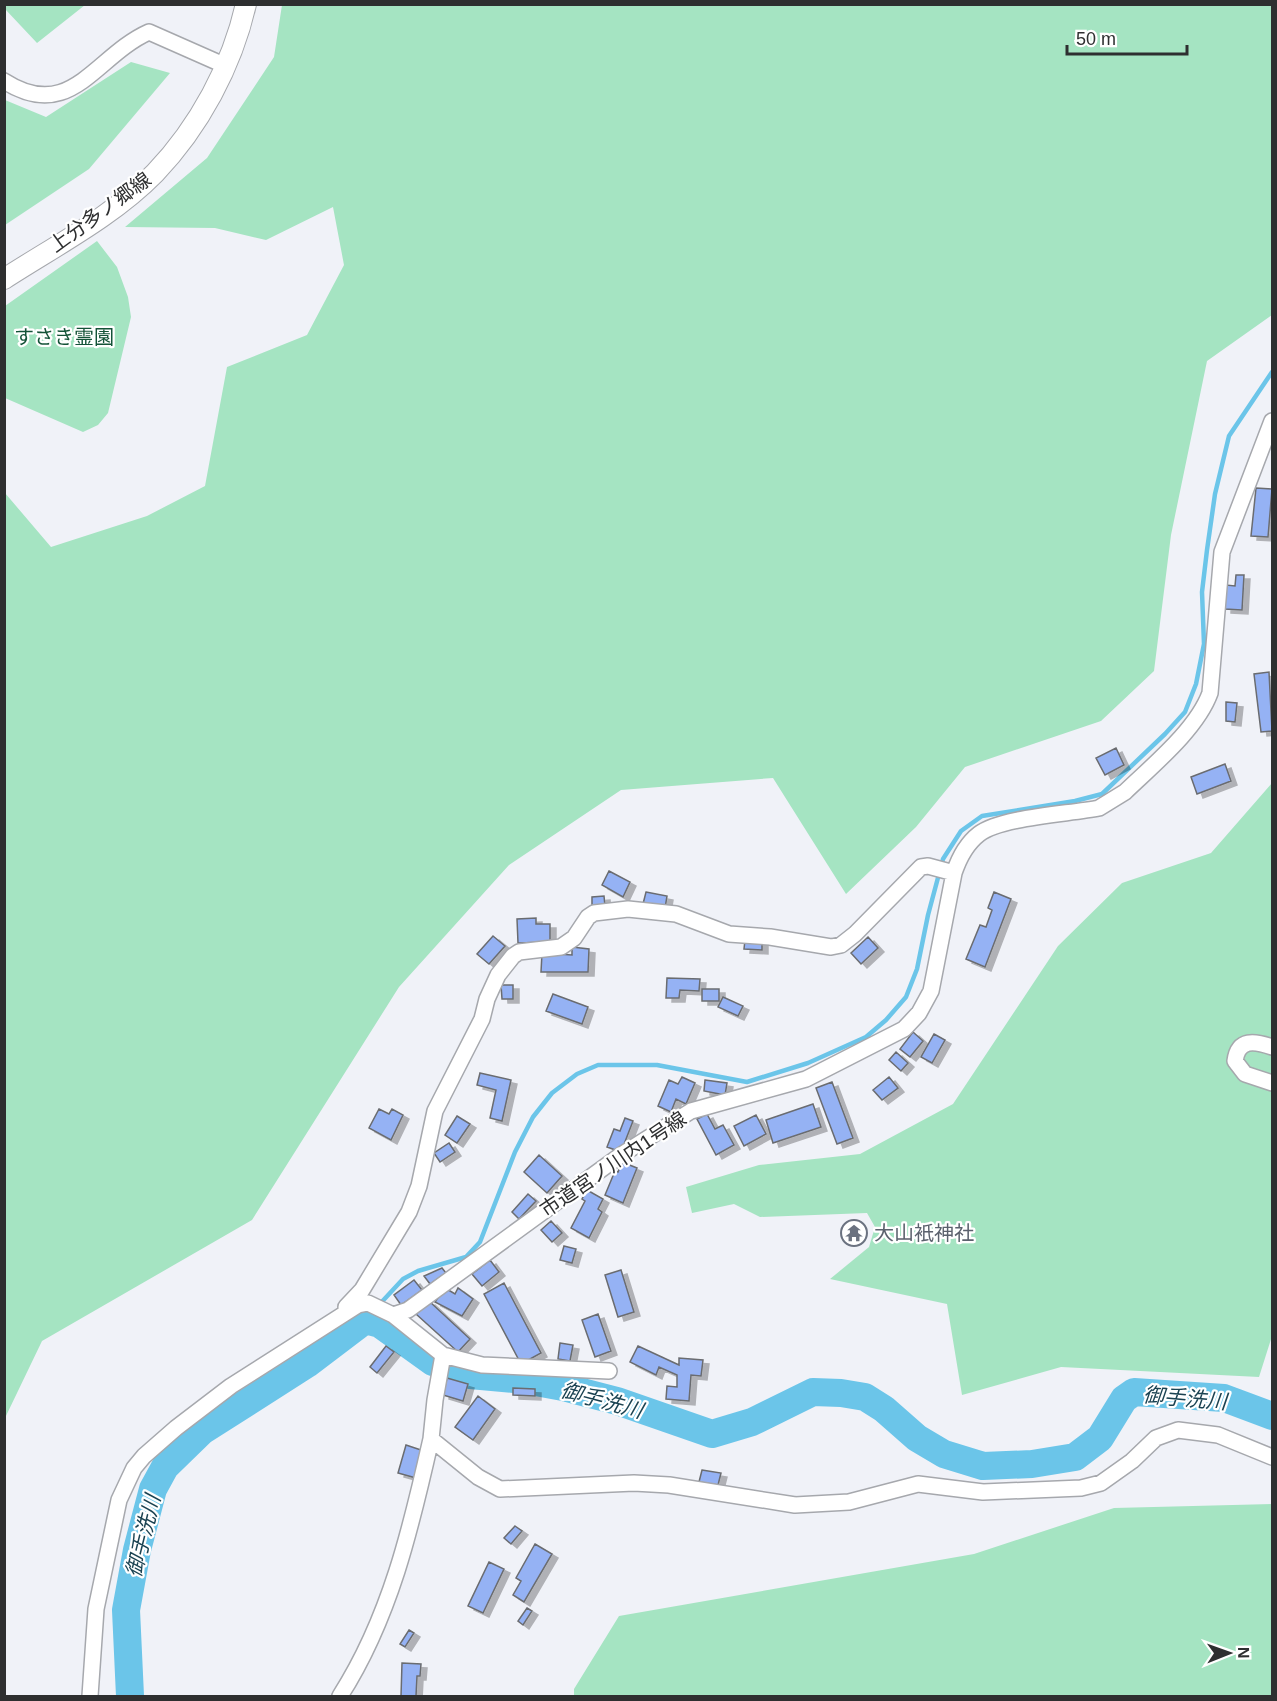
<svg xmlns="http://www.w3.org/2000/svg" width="1277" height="1701" viewBox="0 0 1277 1701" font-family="Helvetica,'Noto Sans JP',sans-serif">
	<defs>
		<filter id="shadow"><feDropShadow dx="6" dy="4" stdDeviation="0" flood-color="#0004"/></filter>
	</defs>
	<rect width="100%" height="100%" fill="#f0f2f8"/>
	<path fill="#a5e4c2" d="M5,4H85V5L37,43L5,9Z
		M282,5H1272V315L1207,361L1171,535L1154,671L1101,721L965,767L916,827L846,894L773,778L621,790L509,865L399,987L252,1220L42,1341L5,1418V493L51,547L147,516L205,486L227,367L307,335L344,265L333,207L266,240L215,228L125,227L207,158L274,57Z
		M131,62L170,73L89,169L5,225V100L46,117Z
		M97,241L117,267L128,297L131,317L108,413L98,425L83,432L5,398V306Z
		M1272,783V1336L1259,1377L1061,1367L962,1395L947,1304L830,1279L869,1247L875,1227L867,1213L760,1217L734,1204L692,1213L686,1187L759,1165L860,1154L953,1104L1058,946L1122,883L1211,853Z
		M1272,1504V1696H574V1689L619,1616L974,1554L1114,1508Z"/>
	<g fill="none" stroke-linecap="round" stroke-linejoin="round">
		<path stroke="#6bc5e9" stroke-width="4.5" d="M365,1320L403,1279L418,1271L466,1257L480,1242L515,1152L533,1117L552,1093L577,1074L598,1065H657L747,1082L808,1063L866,1037L886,1020L906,997L917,969L928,915L943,859L961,831L982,816L1075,801L1102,794L1165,734L1185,712L1196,684L1204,644L1202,592L1207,550L1215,494L1229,436L1272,372"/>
		<path stroke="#6bc5e9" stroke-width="28" d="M130,1696L126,1610L137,1550L153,1489L165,1467L202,1431L307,1364L365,1320L380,1324L433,1362L470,1375L525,1380L563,1387L617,1401L712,1434L752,1422L813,1392L841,1393L865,1397L884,1409L917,1438L944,1454L983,1466L1032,1464L1075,1457L1100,1438L1124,1399L1134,1392L1224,1398L1272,1416"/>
	</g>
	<path fill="#95b2f4" stroke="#6a6c70" stroke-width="1.5" filter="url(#shadow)" d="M1256,488L1272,489L1268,537L1251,536Z
		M1236,575H1244L1242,610L1225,609L1226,585L1235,586Z
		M1269,672L1272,731L1261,732L1254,674Z
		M1226,702L1237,703L1235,722L1226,721Z
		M1116,748L1124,765L1105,775L1096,758Z
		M1225,764L1231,781L1197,794L1191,777Z
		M609,871L630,882L623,897L602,885Z
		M646,892L667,896L665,908L643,904Z
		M994,892L1011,899L985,967L966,959L980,925L986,927L992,910L988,908Z
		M604,896L605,906L592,907V897Z
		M536,918V924H550V942L518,943L517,919Z
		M493,936L505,946L489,964L477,954Z
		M868,937L878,948L861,964L851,953Z
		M745,940H762V950L744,949Z
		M572,947L589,949L588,972H541L542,953L572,955Z
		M667,978L700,979L699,991L680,990L679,998H666Z
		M501,985H513V999H502Z
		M702,989H719V1001H702Z
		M553,994L588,1007L582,1024L546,1011Z
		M723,997L743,1006L738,1016L718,1007Z
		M913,1032L923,1041L910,1057L900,1049Z
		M934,1034L945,1040L932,1063L921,1057Z
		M896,1052L908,1063L901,1071L889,1060Z
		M480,1073L511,1080L502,1121L490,1118L496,1090L477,1085Z
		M682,1077L695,1083L686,1104L676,1099L671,1112L658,1106L669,1080L678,1084Z
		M889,1077L898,1088L882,1100L873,1090Z
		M705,1080L727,1083L725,1095L704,1091Z
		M832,1082L853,1138L837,1144L816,1088Z
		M813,1104L821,1127L773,1143L766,1120Z
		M379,1109L389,1114L392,1109L403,1115L391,1140L369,1128Z
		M707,1114L715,1129L723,1125L734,1145L716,1155L697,1119Z
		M756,1115L766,1134L744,1146L734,1126Z
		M457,1116L470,1124L457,1143L445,1135Z
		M625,1118L633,1121L621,1152L607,1147L614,1129L620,1131Z
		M449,1143L455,1152L440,1162L434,1153Z
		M539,1155L562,1176L547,1193L524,1172Z
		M622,1162L637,1168L623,1203L605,1195L615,1171L618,1172Z
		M587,1190L603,1199L598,1209L602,1212L589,1238L571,1228L585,1201L582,1199Z
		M528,1194L536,1201L519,1219L512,1212Z
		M551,1221L562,1233L552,1242L541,1230Z
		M564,1246L576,1249L572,1263L560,1260Z
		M490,1260L499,1272L482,1286L472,1274Z
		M442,1268L446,1273L430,1284L424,1276Z
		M621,1270L634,1312L618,1317L605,1275Z
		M414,1280L422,1290L401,1305L394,1295Z
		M504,1283L541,1353L521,1364L484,1294Z
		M445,1288L455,1294L458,1288L473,1299L462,1316L435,1302Z
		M429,1301L470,1339L458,1352L416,1314Z
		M598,1314L611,1351L595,1357L582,1320Z
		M560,1343L573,1345L570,1361L558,1359Z
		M386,1346L394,1352L377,1373L370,1367Z
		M638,1346L679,1365V1358L703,1360L701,1376L691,1375L689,1401L666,1399L667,1386L677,1387V1375L659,1367L656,1375L630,1362Z
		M447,1378L468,1384L463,1401L443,1395Z
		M513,1388L535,1389V1396L513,1395Z
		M478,1396L495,1409L473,1440L455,1427Z
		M406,1445L424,1451L416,1478L398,1473Z
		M702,1470L721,1473L718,1485L699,1482Z
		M515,1526L522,1531L511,1544L504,1538Z
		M535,1544L552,1554L524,1602L513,1595L521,1581L516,1578Z
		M489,1562L504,1569L483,1613L468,1606Z
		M527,1608L532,1611L523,1625L518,1621Z
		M409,1630L414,1633L405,1647L400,1644Z
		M402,1663L421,1664L420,1676H417L416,1696H401Z"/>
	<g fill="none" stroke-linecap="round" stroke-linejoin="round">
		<defs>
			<path id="minor" d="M4,81C71,124 95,56 149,32L226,66
				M1272,1047C1255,1041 1238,1038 1235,1061L1245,1074L1272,1083
				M346,1307L362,1290L409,1212L419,1186L435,1111L482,1019L487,999L498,975L513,956L519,952L561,947L574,938L588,917L594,913L628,909L676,914L729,934L770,937L831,947L841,945L855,934L921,867L928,866L954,873
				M393,1315L443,1355L435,1400L431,1439L478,1477L500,1489L634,1483L669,1485L795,1505L849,1502L918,1484L983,1492L1081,1488L1101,1483L1132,1461L1156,1438L1178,1430L1218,1435L1272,1457
				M443,1355L482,1365L609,1371
				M90,1696L96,1609L119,1500L134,1468L144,1456L176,1428L231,1386L358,1305L368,1303L393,1315L408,1310L621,1155L691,1111L806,1079L904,1029L919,1013L931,991L954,873C959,858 966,844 979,834C1001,817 1069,814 1099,808L1125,792C1153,765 1197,729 1210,693L1222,552L1272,421
				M340,1696C390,1618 411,1528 431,1439"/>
			<path id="major" d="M4,279C55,246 113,216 155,173C199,127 232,66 246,4"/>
		</defs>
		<use href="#minor" stroke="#a6a8ad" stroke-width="18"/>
		<use href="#major" stroke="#a6a8ad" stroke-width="22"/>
		<use href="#minor" stroke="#fff" stroke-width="15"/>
		<use href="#major" stroke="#fff" stroke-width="20"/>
	</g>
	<defs>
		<symbol id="temple-ring" viewBox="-11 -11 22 22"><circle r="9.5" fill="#fff" stroke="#6b7280" stroke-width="1.5"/><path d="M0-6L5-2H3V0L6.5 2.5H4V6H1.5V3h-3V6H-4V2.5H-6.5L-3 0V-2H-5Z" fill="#6b7280"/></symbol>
	</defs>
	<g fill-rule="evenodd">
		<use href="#temple-ring" x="839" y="1218" width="30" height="30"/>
	</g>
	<g text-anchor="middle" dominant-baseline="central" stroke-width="4.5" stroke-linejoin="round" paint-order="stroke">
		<g font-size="20" fill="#2e2f30" stroke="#fff">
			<text transform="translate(100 212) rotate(-36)">上分多ノ郷線</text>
			<text transform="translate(613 1164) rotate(-34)">市道宮ノ川内1号線</text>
		</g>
		<g font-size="20" fill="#145338" stroke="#fff">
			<text x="64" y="337">すさき霊園</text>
		</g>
		<g font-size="20" fill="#5b616d" stroke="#fff" text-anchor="start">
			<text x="874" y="1233">大山衹神社</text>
		</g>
		<g font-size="21" font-style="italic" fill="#1b4352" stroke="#fff">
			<text transform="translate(1185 1398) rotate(5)">御手洗川</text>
			<text transform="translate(602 1400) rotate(15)">御手洗川</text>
			<text transform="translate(143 1536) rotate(-76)">御手洗川</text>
		</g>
	</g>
	<rect width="1277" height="1701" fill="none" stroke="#2e2f30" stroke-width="12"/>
	<g transform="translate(1229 1653) rotate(89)" stroke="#ffffff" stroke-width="4.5" paint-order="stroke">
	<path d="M0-4.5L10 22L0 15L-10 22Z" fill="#2e2f30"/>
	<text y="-9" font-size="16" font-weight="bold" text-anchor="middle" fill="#2e2f30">N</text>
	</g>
	<path d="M1067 45v9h120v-9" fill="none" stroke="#2e2f30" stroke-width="3"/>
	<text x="1076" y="45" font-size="18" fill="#2e2f30" stroke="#ffffff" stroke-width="4.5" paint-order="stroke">50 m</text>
</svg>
